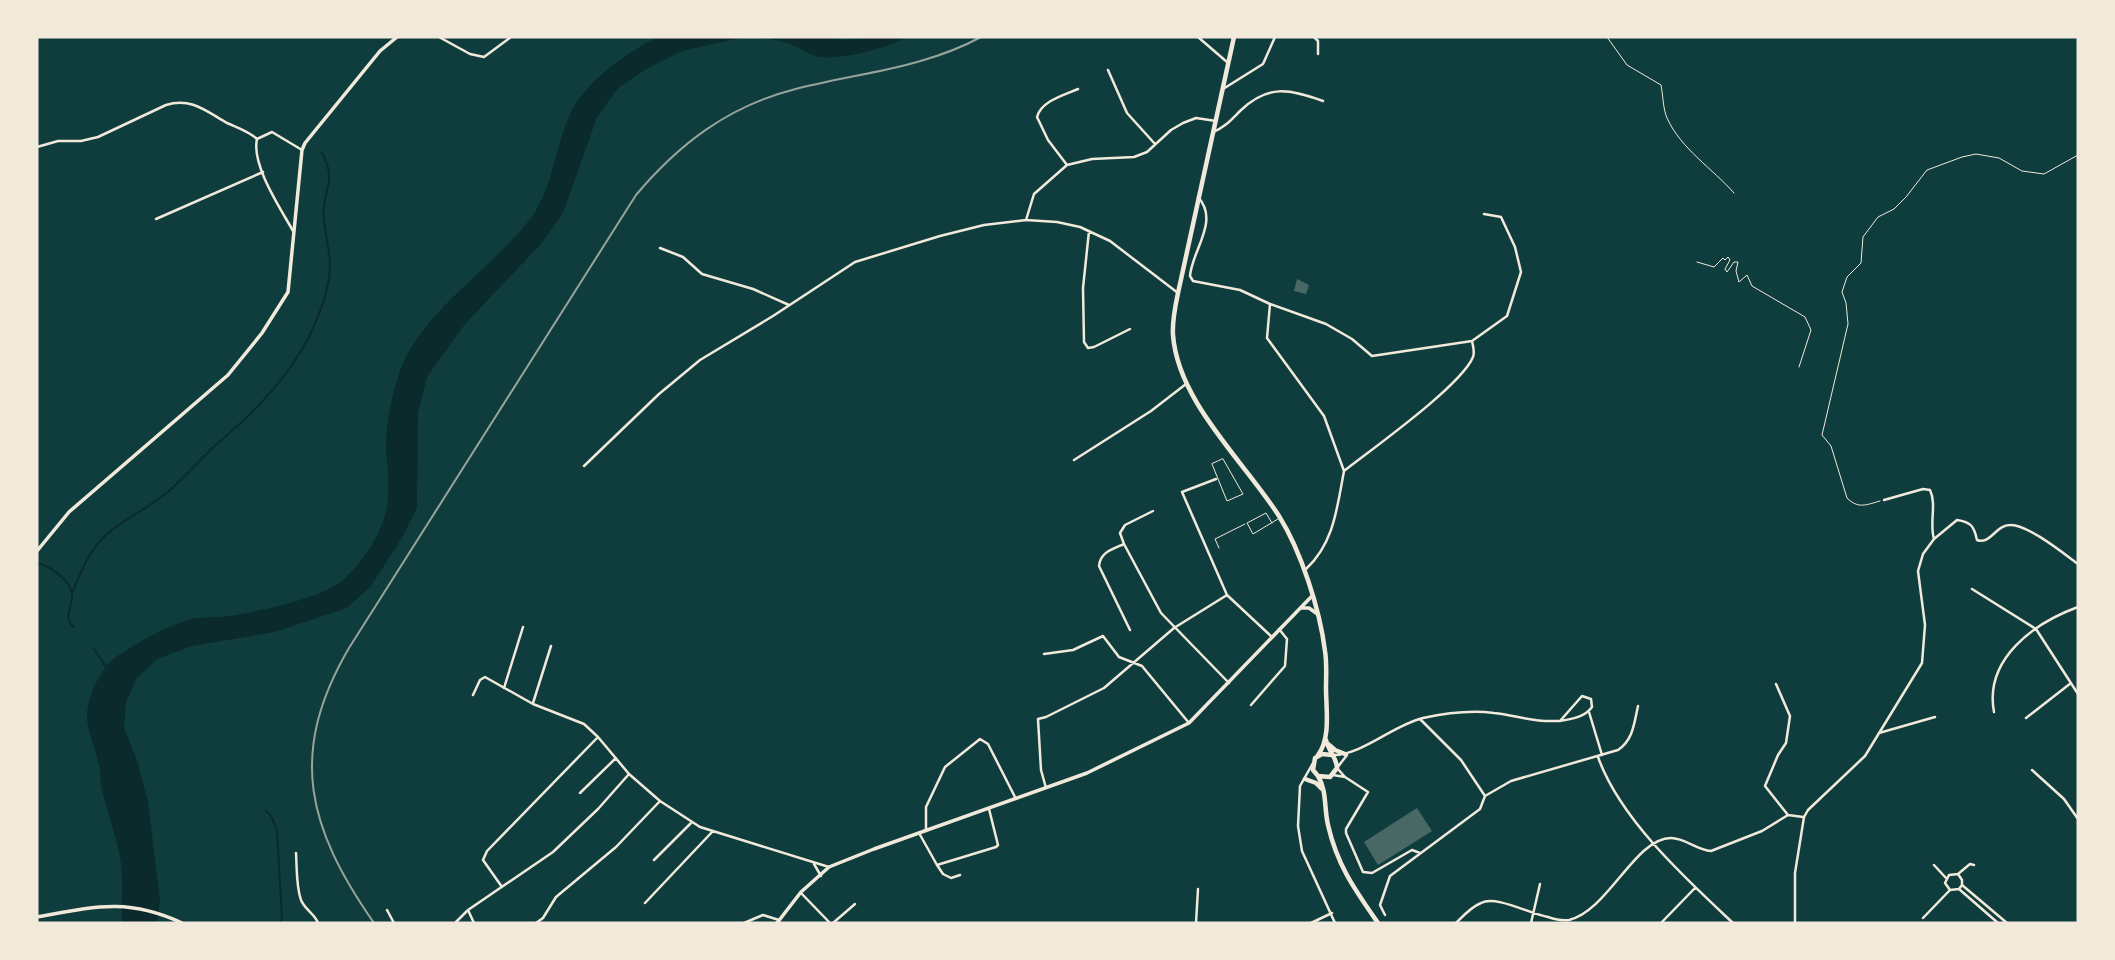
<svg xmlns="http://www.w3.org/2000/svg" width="2115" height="960" viewBox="0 0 2115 960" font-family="'Roboto Condensed',sans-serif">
	<rect width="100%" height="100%" fill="#0f3d3e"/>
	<path fill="#0a2a2b" d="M657,37H745L682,51L648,68L618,88L597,117L563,213L540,245L465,324L427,377L418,413L417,508L400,541L371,586L347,608L275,632L192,646L157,659L137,678L126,702L124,728L137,760L148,802L160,900L157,923H122C121,901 124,880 120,858C116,835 108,813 102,790C100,782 101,774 99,766C93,736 80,724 92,692C95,684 101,673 106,666C119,651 169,625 188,620C201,616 216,618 230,616C256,612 322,598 342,581C362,563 383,533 387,506C390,486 387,466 386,447C386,424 391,398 398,377C417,313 494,269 533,215C557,181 556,126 582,95C603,69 628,53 657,37Z
		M758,37H830L845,40L872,37H906C891,48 834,62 815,56C807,53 799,47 790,44C779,40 769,39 758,37Z"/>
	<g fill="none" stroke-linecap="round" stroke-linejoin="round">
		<path stroke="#0a2a2b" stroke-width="2" d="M38,563C50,567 71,580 72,594C73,608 62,616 74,627
			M72,593C81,573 89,549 107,534C125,519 146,509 164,495C184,479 199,460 218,443C269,400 317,347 329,278C332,258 326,239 324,220C320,192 339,184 322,153
			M94,649L106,667
			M266,811L271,816L277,830L282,918L280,923"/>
	</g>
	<path fill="#486865" d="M1297,279L1309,285L1306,294L1294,291Z
		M1417,808L1432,831L1378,865L1364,842Z"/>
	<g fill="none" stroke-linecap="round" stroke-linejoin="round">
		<path stroke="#f1e9da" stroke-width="1" d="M1607,37L1627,65L1661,85C1663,95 1663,109 1667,118C1681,149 1713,169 1734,193
			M1697,262L1714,267L1723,258L1725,260L1728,257L1730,260L1725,269L1727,272L1734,262H1738L1736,271L1739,282L1747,275L1752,286L1805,317L1811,330L1799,367
			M1880,501C1866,505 1858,509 1847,498L1831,446L1822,435L1848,324L1846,303L1842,292L1847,277L1861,263L1863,237L1878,217L1894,209L1906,197L1927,170L1962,157L1976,154L1999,158L2022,171L2044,174L2078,155"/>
		<path stroke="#f1e9da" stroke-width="1" d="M1223,459L1243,494L1227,501L1212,464Z
			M1272,523L1266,513L1247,523L1253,534L1278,519
			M1219,548L1215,539L1245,524"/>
		<path stroke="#f1e9da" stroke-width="2.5" d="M439,37L470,54L484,57L511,37
			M1198,37L1227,62
			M1314,37L1318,41V54
			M1108,70L1127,113L1155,144
			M1223,89L1263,64L1275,37
			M1213,132C1224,128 1231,120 1240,111C1268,84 1289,89 1323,101
			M257,139L272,132L302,150
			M37,147L58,141H81L98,137L166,105C191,97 206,111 227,123C238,128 248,131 257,139C251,165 281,209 293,231
			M1067,165L1048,140L1037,117C1041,101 1064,95 1078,89
			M1198,197C1220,221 1192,250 1190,276L1193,281L1240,290L1270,304L1326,324L1352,339L1372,356L1472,341
			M156,219L263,172
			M1026,220L1034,194L1067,165L1092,159L1134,157L1147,152L1171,130L1183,123L1196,118L1216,121
			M1089,231L1083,288L1084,342L1088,348L1094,347L1130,329
			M660,248L683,257L702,274L753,289L789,305
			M1270,304L1267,338L1324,416L1344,471
			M1074,460L1151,411L1186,384
			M584,466L659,394L700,360L773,316L855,262L940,236L984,225L1026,220L1057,222L1080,227L1110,241L1178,293
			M1216,479L1182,492L1227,595L1272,637
			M1884,500L1923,489L1930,490C1937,505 1929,523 1934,539
			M1153,511L1125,525L1120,533L1124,544L1161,613L1229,683
			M1124,544C1113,549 1100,552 1099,566L1130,630
			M1306,569C1334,543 1337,508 1344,471C1372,449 1461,386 1473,357C1475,352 1473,346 1472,341L1507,316L1521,272L1515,247L1501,217L1484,214
			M1972,589L2036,629L2078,694
			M1044,654L1073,650L1103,636L1119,657L1142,666L1189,723
			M1776,684L1790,716L1786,743L1778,755L1765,786L1788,815
			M504,688L523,627
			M473,695L480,680L485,677L533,704L584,724L598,737L629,774L660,801L700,827L829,867
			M533,703L551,646
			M1251,705L1285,666L1287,639L1279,629
			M1589,712L1602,755
			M1994,712C1984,659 2034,623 2078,607
			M2026,718L2071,683
			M1420,719L1461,760L1485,796
			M1879,733L1935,717
			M1332,755C1361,756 1393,725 1423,718C1446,713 1470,710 1494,713C1514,715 1533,722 1553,721H1560L1582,696L1591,699L1592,707C1585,717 1572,719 1560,721
			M1347,755L1337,768L1345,777L1368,792L1346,829V833L1363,872L1372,873L1412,850L1420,853
			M1598,757C1620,819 1685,878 1733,923
			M1313,763L1300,786L1298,826L1302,851L1335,923
			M2032,770L2064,799L2078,819
			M1333,775L1345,777
			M1046,788L1041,770L1038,719L1046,717L1104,688L1174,628L1227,595
			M580,793L616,758
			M926,831V807L945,767L980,739L988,744L1016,799
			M919,833L937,865L996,847L998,845L989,809
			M296,853C297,868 296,886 301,900C305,910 315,914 318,923
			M654,860L692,822
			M814,864L821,876
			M937,865L943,874L951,878L960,875
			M1934,865L1946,878
			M1958,874L1970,864L1974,865
			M1962,885L1959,889L1950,890L1945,883L1949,875L1958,874L1962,880V885L2007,923
			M502,887L483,860L487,851L598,737
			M1959,889L1998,923
			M801,893L830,923
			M645,903L713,831
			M387,910L394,923
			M1385,915L1380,905L1390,876L1480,809L1485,796L1511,781L1618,750C1633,740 1634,724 1638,706
			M1923,918L1950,890
			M455,923L467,911
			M474,923L468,910L553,852L598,809L629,774
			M536,923L543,918L556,897L616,847L660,801
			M744,923L763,915L779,920
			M833,923L855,904
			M1196,923L1198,889
			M1311,923L1332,913
			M1456,923C1463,916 1471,907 1481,903C1496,895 1530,914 1548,917C1554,919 1562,921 1569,920C1608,911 1635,838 1671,838C1685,838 1697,850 1711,851L1762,831L1788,815L1803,817
			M1531,923L1540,884
			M1661,923L1695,888
			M1795,923V873L1804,817L1808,810L1865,756L1922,663L1925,625L1918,571L1923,554L1934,539L1957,520C1971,522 1974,526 1977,540C1990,545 1996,525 2010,525C2027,524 2063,553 2078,564"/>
		<path stroke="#f1e9da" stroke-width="3.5" d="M37,551L69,512L228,375L262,333L288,292L302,150L305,143L380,51L397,37
			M1301,608H1309L1316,613
			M777,923L801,892L829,867L874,849L1087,773L1189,723L1313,595"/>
		<path stroke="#f1e9da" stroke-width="3.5" d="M37,917C92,907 127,897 182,923"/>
		<path stroke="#f1e9da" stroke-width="4.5" d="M1234,37L1178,293C1175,307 1172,321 1173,335C1178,402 1244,461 1279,516C1301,551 1320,610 1325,651C1327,663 1326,676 1326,688C1326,709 1331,738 1318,755
			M1326,740C1328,750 1337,758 1337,768L1330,777L1318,776L1313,770L1315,758L1322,754L1332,755
			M1328,744L1335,750L1345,754
			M1318,776C1327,791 1324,808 1328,825C1337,865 1355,890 1378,923
			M1305,779L1316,783L1322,789"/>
		<path stroke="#97a49c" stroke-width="2" d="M374,923C308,828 287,754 349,648L636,195C678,145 727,107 792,90C856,73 922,69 981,37"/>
	</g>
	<rect width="2115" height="960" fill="none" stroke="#f1e9da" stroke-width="77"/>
</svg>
